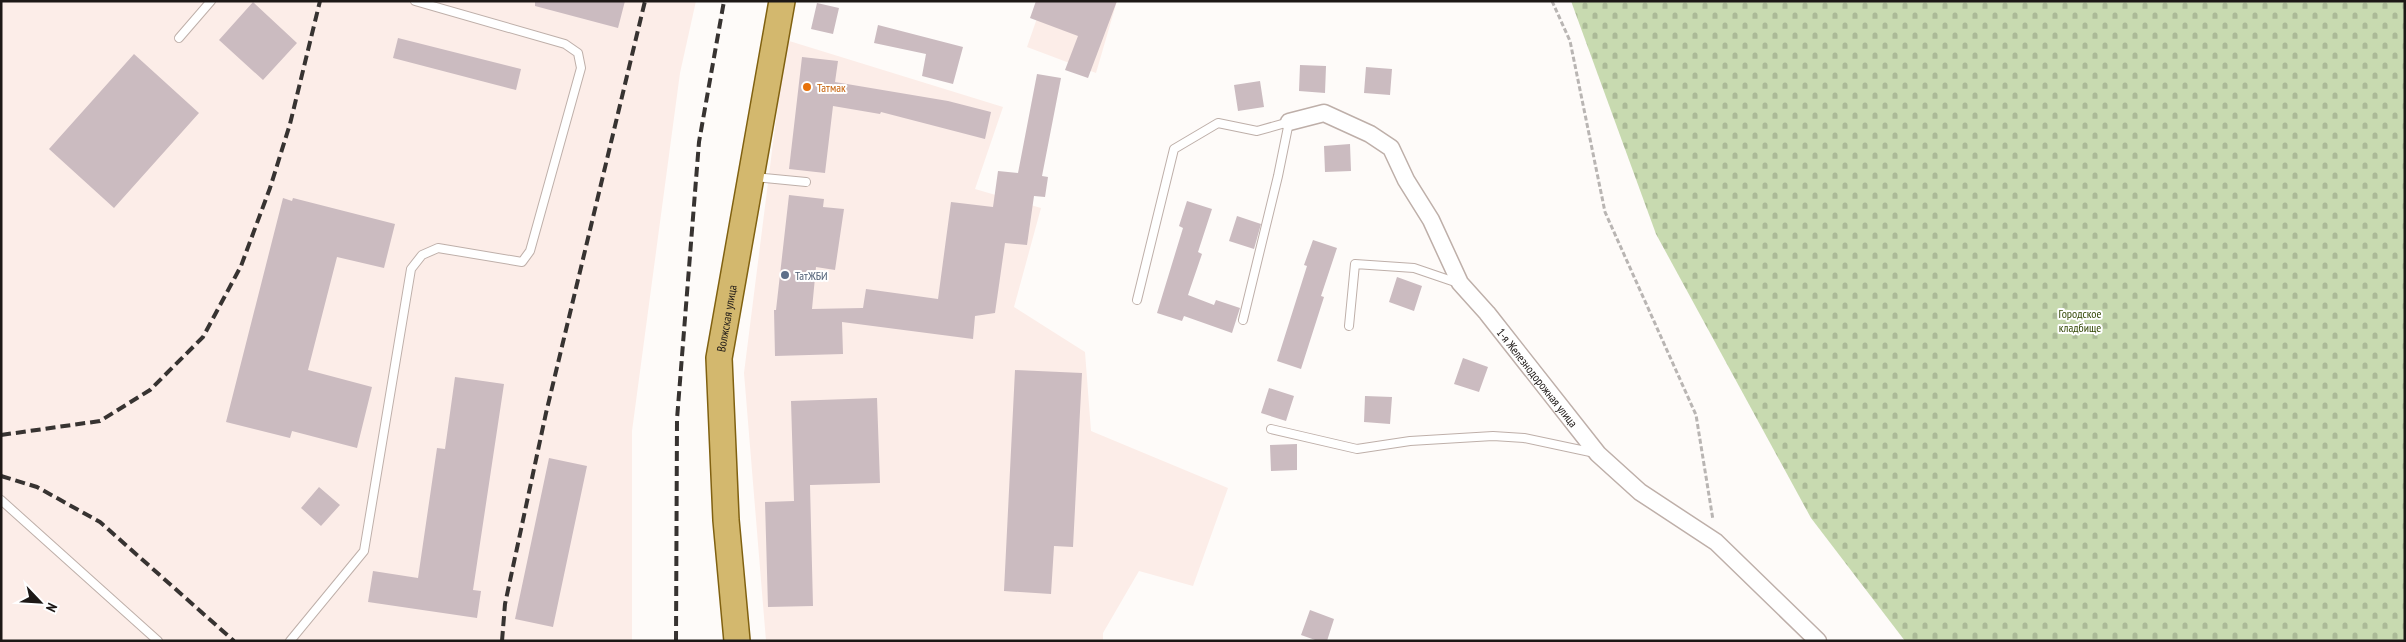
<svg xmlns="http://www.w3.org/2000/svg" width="2406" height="642" viewBox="0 0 2406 642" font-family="'PT Sans Narrow',sans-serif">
	<defs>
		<pattern id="cemetery-stones" width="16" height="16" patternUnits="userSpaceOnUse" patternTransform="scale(1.25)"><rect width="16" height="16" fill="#c8dab0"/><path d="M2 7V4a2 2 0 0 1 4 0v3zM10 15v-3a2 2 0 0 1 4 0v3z" fill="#abba97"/></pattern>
	</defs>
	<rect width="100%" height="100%" fill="#fefbf9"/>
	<path fill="#fcede8" d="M1,1H696L680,73L632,431V641H1Z
		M1043,1H1117L1096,73L1027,47Z
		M786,40L1003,107L975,189L1041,208L1014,307L1085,352L1091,431L1228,488L1193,586L1139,571L1103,633V641H766L744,373Z"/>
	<path fill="url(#cemetery-stones)" d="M1571,1H2405V641H1905L1811,518L1656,234Z"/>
	<path fill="#cbbbc0" d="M535,1H625L618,28L535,6Z
		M1036,1H1117L1088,78L1065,70L1078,36L1030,18Z
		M253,2L297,43L263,80L219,40Z
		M817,3L839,8L833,34L811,29Z
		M878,25L963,47L953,84L922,76L926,54L874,43Z
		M398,38L521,69L516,90L393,58Z
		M134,54L199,113L114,208L49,149Z
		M802,57L838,61L835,82L948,101L991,112L985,139L881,112L880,114L833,106L825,173L789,169Z
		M1300,65L1326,66L1325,93L1299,91Z
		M1366,67L1392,69L1390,95L1364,93Z
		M1037,74L1061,78L1042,176L1048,177L1045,197L1034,196L1027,245L1005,243L995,313L975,316L973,339L842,322L843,354L775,356L774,310H776L789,195L824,199L823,207L844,209L835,270L816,267L812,309L863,308L866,289L938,299L951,202L993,207L998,171L1018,173Z
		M1260,81L1264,107L1238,111L1234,85Z
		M1350,144L1351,171L1325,172L1324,146Z
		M283,198L292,201L293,198L395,224L384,268L337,257L308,370L372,387L357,448L292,431L290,438L226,422Z
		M1187,201L1212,209L1198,252L1202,254L1188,295L1214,305L1216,300L1240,308L1232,333L1184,316L1182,321L1157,313L1183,228L1179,226Z
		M1237,216L1261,224L1254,249L1229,241Z
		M1313,240L1337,248L1321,296L1324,297L1301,369L1277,361L1307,266L1304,265Z
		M1397,277L1422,286L1414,311L1389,302Z
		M1463,358L1488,367L1479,392L1454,384Z
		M1015,370L1082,373L1073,547L1054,546L1051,594L1004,591Z
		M455,377L504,384L473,590L481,591L477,618L368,602L373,571L418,578L437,448L445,449Z
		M1269,388L1294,396L1286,421L1261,413Z
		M1365,396L1392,397L1390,424L1364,422Z
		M877,398L880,483L810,485L813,606L768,607L765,502L794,501L791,401Z
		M1297,444V470L1271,471L1270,445Z
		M549,458L587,466L553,627L515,619Z
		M319,487L340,505L321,526L301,508Z
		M1310,610L1334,619L1327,641H1318L1301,635Z"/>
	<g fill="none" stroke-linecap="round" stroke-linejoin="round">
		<defs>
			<path id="service" d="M179,38L211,1
				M754,177L806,182
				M1137,300L1174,149L1218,123L1257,131L1289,122L1278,176L1243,320
				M1349,326L1355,264L1414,268L1458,283
				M1271,429L1357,449L1410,441L1493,436L1524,438L1595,453
				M1,500L158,641
				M290,641L364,551L411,269L422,255L438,248L522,262L530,251L581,68L578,53L565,44L415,1"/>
			<g id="minor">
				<path id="s1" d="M1289,122L1324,113L1370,134L1391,148L1406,180L1431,220L1460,283L1487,313L1598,454L1640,492L1716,542L1818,641"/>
			</g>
			<g id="primary">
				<path id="s2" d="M737,641L726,520L719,358L782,1"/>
			</g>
		</defs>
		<use href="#service" stroke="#beafa9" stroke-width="10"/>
		<use href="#minor" stroke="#beafa9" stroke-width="19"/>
		<use href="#primary" stroke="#806111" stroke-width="28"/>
		<path stroke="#b9b5b3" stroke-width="3" stroke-dasharray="5 2.5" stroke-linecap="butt" d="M1552,1L1570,41L1605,212L1696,415L1713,520"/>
		<use href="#service" stroke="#fff" stroke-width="8"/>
		<use href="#minor" stroke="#fff" stroke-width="16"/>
		<use href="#primary" stroke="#d3b86e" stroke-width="25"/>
		<path stroke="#373331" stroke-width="4" stroke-dasharray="10 5" stroke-linecap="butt" d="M1,435L100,421L150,390L203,337L241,266L270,188L290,124L320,1
			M1,476L37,487L100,522L234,641
			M502,641L505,604L546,413L645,1
			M676,641L677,419L699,142L724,1"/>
	</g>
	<circle fill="#e8710a" stroke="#fff" stroke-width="2" cx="807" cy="87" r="5"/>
	<circle fill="#5c6f8a" stroke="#fff" stroke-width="2" cx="785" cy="275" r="5"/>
	<g text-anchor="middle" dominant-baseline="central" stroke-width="4" stroke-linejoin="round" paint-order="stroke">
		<g font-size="12" fill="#c56008" stroke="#fff" text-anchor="start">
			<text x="817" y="87">Татмак</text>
		</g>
		<g font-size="12" fill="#4e5e75" stroke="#fff" text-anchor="start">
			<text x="795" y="275">ТатЖБИ</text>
		</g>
		<g font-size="12" fill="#334805" stroke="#fff">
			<text x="2080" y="313">Городское<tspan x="2080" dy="14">кладбище</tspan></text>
		</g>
		<g font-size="12" fill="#1d1816" stroke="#fff">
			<text stroke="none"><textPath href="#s2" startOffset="324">Волжская улица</textPath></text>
			<text stroke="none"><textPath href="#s1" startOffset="386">1-я Железнодорожная улица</textPath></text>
		</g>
	</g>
	<rect width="2406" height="642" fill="none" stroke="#1d1816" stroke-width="5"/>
	<g transform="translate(40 602) rotate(115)" stroke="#ffffff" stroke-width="4" paint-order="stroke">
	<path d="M0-4L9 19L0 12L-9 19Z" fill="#1d1816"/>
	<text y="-8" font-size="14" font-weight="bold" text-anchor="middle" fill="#1d1816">N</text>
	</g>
</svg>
